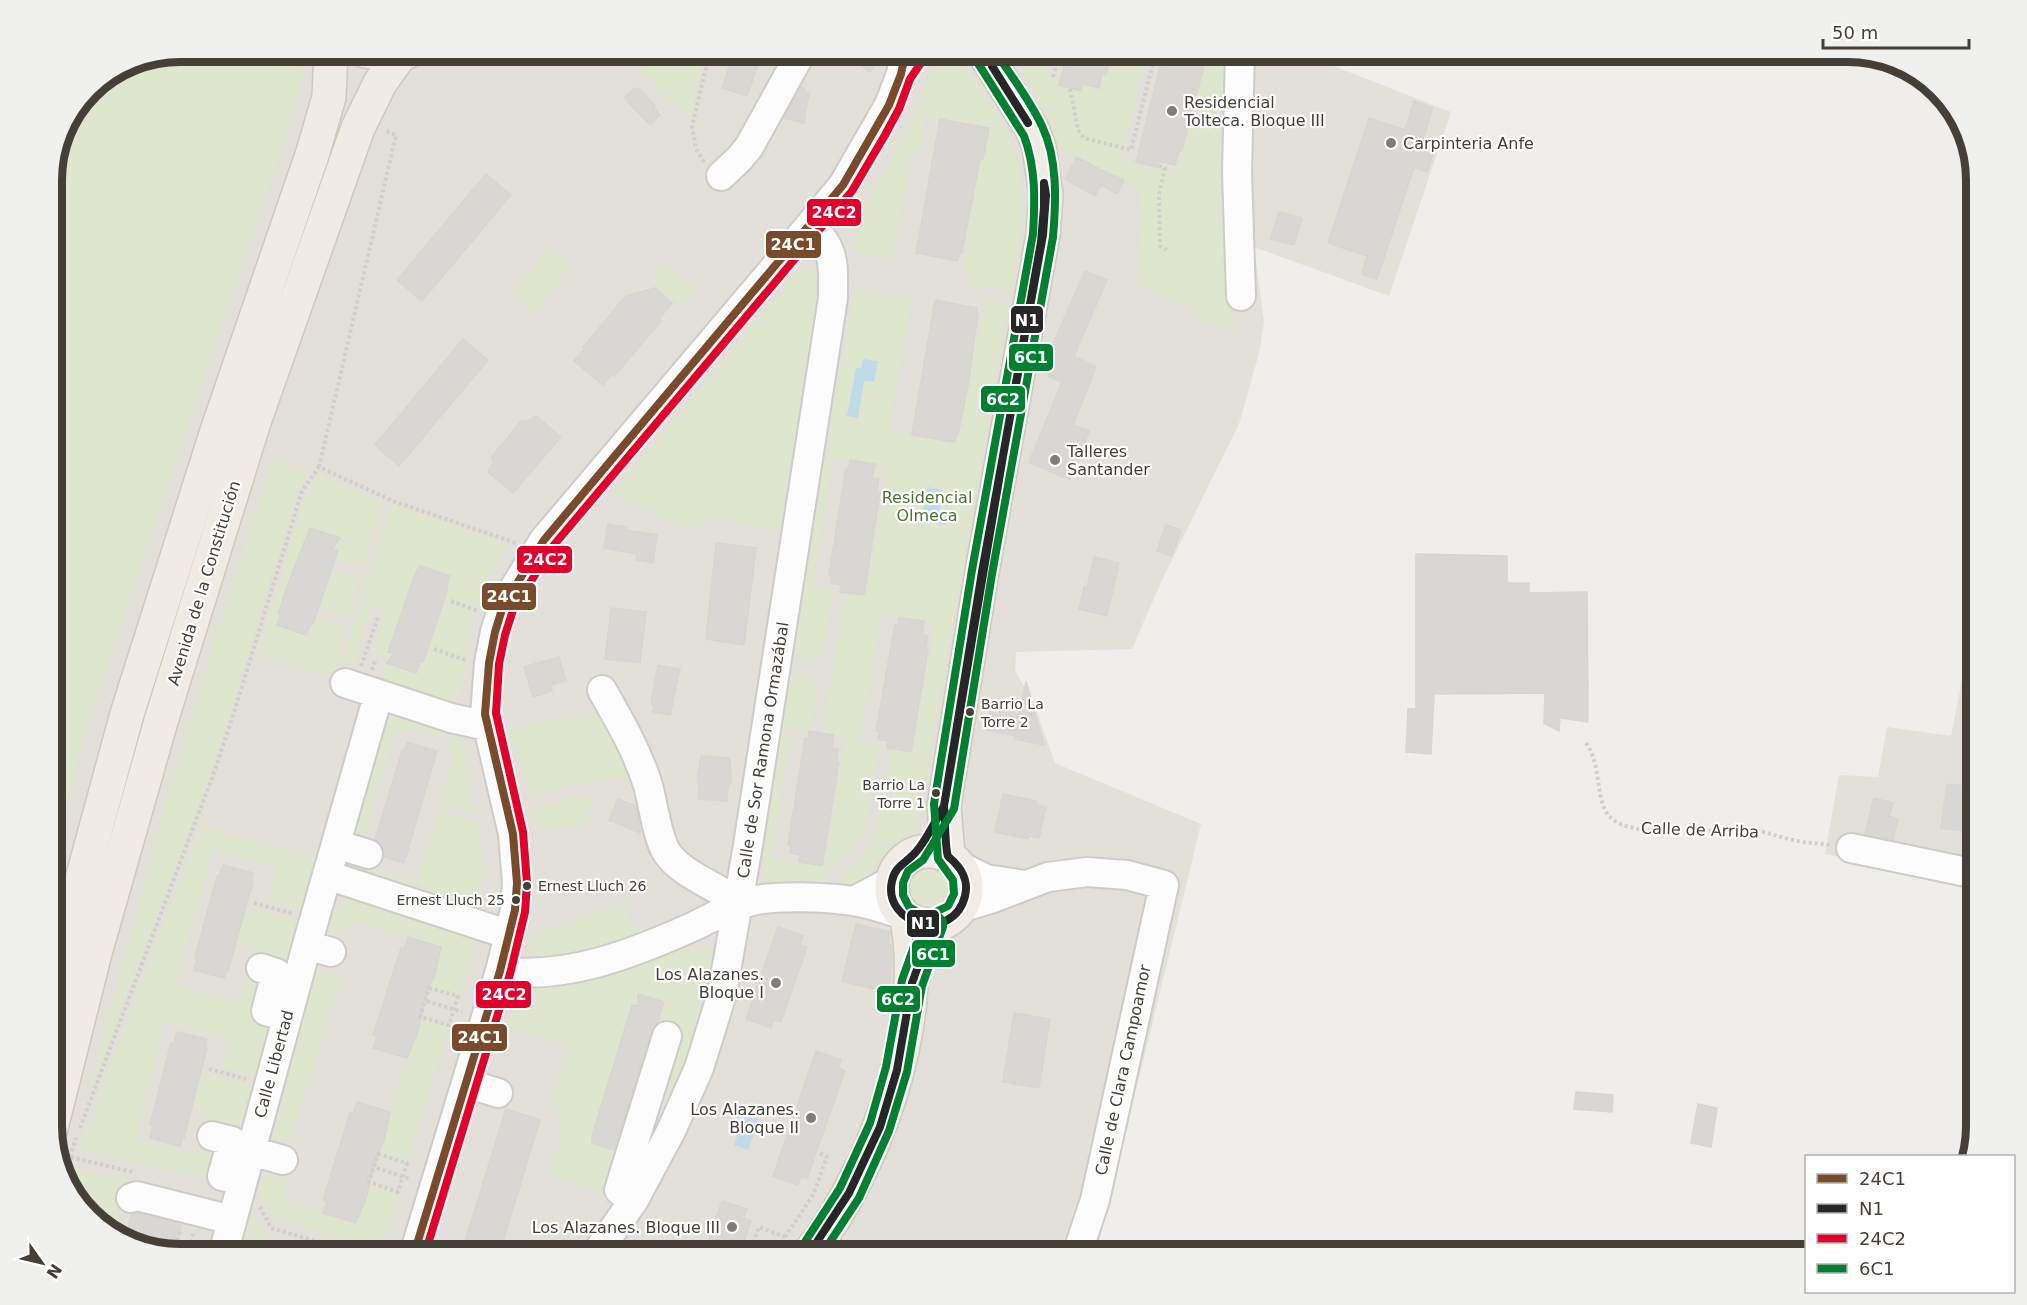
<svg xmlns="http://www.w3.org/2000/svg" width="2027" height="1305" viewBox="0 0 2027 1305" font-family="'DejaVu Sans',sans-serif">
	<rect width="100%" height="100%" fill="#f0eeea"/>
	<path fill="#e3dfd9" d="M180,51H1336L1331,65L1451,112L1389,296L1254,247L1264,322L1259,353L1239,424L1161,582L1132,649L1016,652L1015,670L1035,707L1055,763L1201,824L1096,1254H180L108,1232L68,1190L51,1133V172L64,123L89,88L131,61Z
		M1964,671L1976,677V885L1825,854L1839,775L1878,777L1887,727L1951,736Z"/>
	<path fill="#dee7cd" d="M180,51H304L305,59L293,114L84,735L51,862V172L64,123L89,88L131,61Z
		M626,51H706L690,118L654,86L655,82L629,61L633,56Z
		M1009,51H1052L1047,75L1061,79L1081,90L1082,84L1099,88L1103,74H1106L1111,54L1108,53L1109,51H1148L1120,159L1138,164V168L1152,173L1154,168L1176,174L1208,51H1225L1224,242L1234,332L1196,318L1197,312L1138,285L1140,188L1107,174L1059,146L1048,116Z
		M945,54H950L960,61C976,84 995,108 1007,134C1033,187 1020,237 1010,291L968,283L970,272L963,271L969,240L971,238L965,237L971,206L967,205L968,202L975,204L977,195L979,194L973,192L976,158L983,159L985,151H987V149L981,148L987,142L989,128L981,127V124L969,122L968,124L925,117L919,154L911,153L892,259L853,251L858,221L863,205L894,156L920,101L934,60Z
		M548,247L572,266L534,313L510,294Z
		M664,264L696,288L682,306L651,281Z
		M806,267C815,269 818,273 819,282L780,531L705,516L695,530L612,494L799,270Z
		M854,289L885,295L886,293L912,297L888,430L939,440V443L952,445L956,434H958L959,429H963L964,421H967V419L961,418L963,384L971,385L973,377L975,376L969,374L970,349L974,350L975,343L971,342V339L979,341L980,332H982L980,330L986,299L1008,304L918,821C911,833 900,836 890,845C872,863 870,887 839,888C841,868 864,862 872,845C884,817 886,779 891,749L913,752L935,623L881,614L859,743L879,747L864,834C853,854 827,861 823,886L772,884C763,879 762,872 763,862L791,673L811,677C823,688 812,716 809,731L791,728L771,858L825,866L846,737L823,733L844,592L867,596L887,467L832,458L812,587L833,591L822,654L817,660L811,662L794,659L830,425Z
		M273,457L310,472L298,488L222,740L192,823L87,1098L162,814L214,642Z
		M319,475L383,501L363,567L335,559L340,538L310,528L307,538H305L302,545L304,546L300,559H298L278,614L281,615L278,626L306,635L316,616L346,626L332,676L257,655L306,493Z
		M391,504L508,544L483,588L473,617L464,654L461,692L453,702L382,678L387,663L417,673L425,653L428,654L431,647L428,645L442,605H445L448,598L445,597L447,589L446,588L449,575L420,566L417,576H414L389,652L391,653L389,658L372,652L386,609L373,604L354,665L341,661Z
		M332,567L359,577L348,616L318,608Z
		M607,711L634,780H595L530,796L514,746L504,729Z
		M395,716L442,732L440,738L412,729L410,734L396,730L361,843L355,834L387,723L391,717Z
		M451,734L460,738L466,750L467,781L475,813L440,803L455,752L447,749Z
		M590,794L593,810L585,812L586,827L565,825L536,831L531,807Z
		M438,811L478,822L483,863L481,907L351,863L370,864L417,882Z
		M201,825L317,859L302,911L267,901L276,867L213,849L175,986L238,1004L250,961L268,978L270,1024L256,1076L222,1067L229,1037L165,1020L135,1139L202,1156L206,1141L223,1145L213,1180L78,1149Z
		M906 888a23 23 0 1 1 46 0a23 23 0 1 1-46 0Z
		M348,899H352L475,939L458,996L429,988L434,978L441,947L353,920L350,928L339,925L333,942L326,941C330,925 330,906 348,899Z
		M629,901C627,923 626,922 646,932C611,943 577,956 541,959L531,951L533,936Z
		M258,909L299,920L287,961L246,950L248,945L236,942L245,911L256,915Z
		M683,945L716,950C708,998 694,1046 675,1091C660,1128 639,1162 619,1197L548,1175C555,1152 572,1124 550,1106L568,1045L507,1026C512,1007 518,995 536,986Z
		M317,968L336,973L335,976L341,978L290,1138L299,1141L298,1145L273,1137Z
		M420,1017L449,1025L407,1163L378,1154L384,1141L385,1128Z
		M213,1075L253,1086L242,1128L202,1117L203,1111L191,1108L200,1078L211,1081Z
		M266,1165L290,1172L284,1194L289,1203L323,1213L322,1218L329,1215L356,1223L367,1196L369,1182L398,1192L381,1249L272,1218L259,1192Z
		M70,1166L222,1202L220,1210L125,1187L114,1234L108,1232L68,1190L66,1182Z
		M253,1212L267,1238L318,1254H242Z"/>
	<path fill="#c0dae9" d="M863,359L878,361L874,382L864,381L858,418L847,416L856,368H861Z
		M927,487L943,490L939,512L948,514L946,525L921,521Z
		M745,1114L759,1119L748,1150L734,1145Z"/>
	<path fill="#d9d7d3" stroke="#d8d5d0" stroke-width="1.5" d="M843,51H872L881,58L870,72Z
		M1068,51H1100L1111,54L1106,75L1102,74L1099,88L1082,84L1081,91L1059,85Z
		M1164,51H1204L1202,57L1206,58L1182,151H1179L1175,165L1158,161L1157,167L1136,162Z
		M733,56L758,64L747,96L722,88Z
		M635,88L637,90L639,88L655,106L653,107L660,115L650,125L624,98Z
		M801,88H804V92L809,93L804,123L784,118Z
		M1414,101L1433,108L1419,151L1433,155L1427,172L1414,167L1377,279L1362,274L1367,256L1328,243L1369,118L1405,130Z
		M940,119L989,128L983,159H980L962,253H960L957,261L916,253Z
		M1077,157L1107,173L1124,180L1117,194L1101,185L1095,196L1065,179Z
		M486,174L511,195L422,301L397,280Z
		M1279,212L1302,218L1294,245L1270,239Z
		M1085,271L1107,280L1074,356L1096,367L1073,425L1089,431L1070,480L1029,462L1062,382L1048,376L1052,368L1049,366L1056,348L1052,346Z
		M655,288L672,303L659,319L661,321L629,359L614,376L612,374L603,385L574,361L585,348L583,347L626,296Z
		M935,300L977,308L976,313H978L968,385L958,434H956L955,442H953L912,435Z
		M463,339L488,360L399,466L375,445Z
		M536,416L561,437L513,493L488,472L494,461L491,458L522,420L526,422Z
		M850,460L875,464L872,478L879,479L877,491L880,492L864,595L840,592L841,585L831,583L832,576L829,575L846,468L849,469Z
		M608,524L627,527L626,530L657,535L653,563L636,560L637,554L604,548Z
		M1166,525L1181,530L1172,556L1157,551Z
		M310,528L340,538L332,549L338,550L313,624H311L306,635L277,625L281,615L278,614L290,578Z
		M716,543L756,548L744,645L706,639Z
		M1416,554L1507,556V583H1529V593L1587,592L1588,722L1560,718L1559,731L1544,723L1545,693L1434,694L1431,754L1406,752L1408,709H1416Z
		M1094,557L1119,563L1107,616L1079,609L1084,587L1087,588Z
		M420,566L450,576L446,588H448L435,627L423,662L421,661L416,673L387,663L394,653L388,652L415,574Z
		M611,608L646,612L640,663L605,659Z
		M899,617L924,621L922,635L928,636L926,648L928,649L911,752L887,748L888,741L878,739L879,731H876L895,624L898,625Z
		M559,657L566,681L551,685L552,691L533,697L524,667Z
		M658,665L680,669L670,715L653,712L654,705L651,704Z
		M1026,681L1044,745L1015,739L1016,736L987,730L991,709L1020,714Z
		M809,731L834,735L832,748L838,750L836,762H839L822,866L799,862L800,855L790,853L791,846L788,845L805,738L808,739Z
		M407,742L437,751L404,863L384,857V850L380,843L375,840L402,751H404Z
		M701,756L730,758L731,783L728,787L727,801L698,799L699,785L697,781Z
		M1947,784L1976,788V807L1972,832L1941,828Z
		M1003,794L1036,801V805L1046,807L1039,838L1029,836L1028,839L995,832Z
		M1874,798L1893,803L1889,816L1898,819L1893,840L1865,834Z
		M618,799L636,806L641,833L609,820Z
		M223,865L253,873L251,881L253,882L228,971L226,970L224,978L194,970L197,959L195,958L203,928L217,876L219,877Z
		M856,924L890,932L888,944L891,945L892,961L889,993L842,981Z
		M778,927L803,936L800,945L807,947L781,1022L774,1019L771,1028L746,1019Z
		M408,937L441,947L434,978L428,988L417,1034L407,1058L373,1048L377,1037L373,1035L401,948L404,949Z
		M638,994L664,1002L657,1023L651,1031L614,1150L592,1143V1136L632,1005L638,1006Z
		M1014,1013L1050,1019L1039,1088L1003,1082Z
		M177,1032L207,1039L205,1048H207L184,1138L182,1137L180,1146L150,1138L153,1126L150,1125L161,1082L171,1043L174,1044Z
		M816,1051L841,1060L838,1068L845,1071L807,1178L801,1176L798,1185L773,1176Z
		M1576,1092L1613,1095L1612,1112L1574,1109Z
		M357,1102L390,1112L384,1141L378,1154L369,1184L367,1196L356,1223L323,1213L327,1202L323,1200L350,1113L353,1114Z
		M1698,1104L1717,1108L1711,1147L1691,1143Z
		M506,1109L540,1120L522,1179L499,1254H461Z
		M722,1201L747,1209L744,1218L751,1221L740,1254H704Z
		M138,1213L181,1224L175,1252L126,1238L131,1214Z"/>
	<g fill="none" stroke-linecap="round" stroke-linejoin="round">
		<defs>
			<path id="minor" d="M1240,51L1237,172L1241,296
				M721,176L739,159L749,147L802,51
				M345,683L451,718L487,726
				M602,690C619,720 636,749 647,782C653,801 657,838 667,853C680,871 702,880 720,891C726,895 732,901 738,906
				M336,844L368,854
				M1851,848L1976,874
				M958,865L986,879L1025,885
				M327,875L510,935
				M854,901L892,881
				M960,908L993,898L1048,877L1087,872L1127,875L1164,885L1095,1200L1077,1254
				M307,945L331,952
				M261,968L276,973L266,1011L287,1017
				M500,971C565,980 632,954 690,928C710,919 730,906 752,901C778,895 826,897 853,901C869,903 885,909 901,914
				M466,1083L498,1093
				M212,1136L232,1141L222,1176L242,1181
				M251,1151L283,1160
				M131,1198L137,1196L232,1220
				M634,1200L619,1190L667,1036
				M223,1254L307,945L378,696
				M414,1254L500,971L515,910L517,883L513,834L485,714L489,663L495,632L503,606L544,540L772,271L843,185L889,105L901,74L906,51
				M596,1254L634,1200L671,1131L699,1068L722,994L748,845L833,298C833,263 836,251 811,225"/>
			<path id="major" d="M365,51L400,55L409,51
				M892 888a37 37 0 1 1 74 0a37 37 0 1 1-74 0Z
				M948,856L944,806L946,794L982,572L1043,235L1046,195L1039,147L1033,131L983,51
				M51,993L127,714L217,431L313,152L329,97L331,51
				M51,1128L95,953L161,721L254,422L358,128L380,83L400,55
				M809,1254C875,1170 927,1026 907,919"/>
		</defs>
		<use href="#minor" stroke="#ceccc8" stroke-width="32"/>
		<use href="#major" stroke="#d0c9ba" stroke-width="36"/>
		<path stroke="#d1cecb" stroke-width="4" stroke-dasharray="3 3" stroke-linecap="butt" d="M1053,77L1060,51
			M1070,89L1078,130L1084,138L1131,150L1156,51
			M704,162L696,149L692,126L710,51
			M1159,166L1165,168L1159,194L1160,246L1169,251
			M319,467L396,135L384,130
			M451,601L478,611
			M434,649L468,661
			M361,666L378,617
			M372,670L376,659
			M1586,743C1602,765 1595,800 1609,816C1633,842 1719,827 1753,830C1767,832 1779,837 1793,840C1804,843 1817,843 1829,845
			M254,903L294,914
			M429,988L458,996L449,1025L420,1017Z
			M427,1001L462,1012
			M209,1069L246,1079
			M80,1128L212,778L232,719L302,491L319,467L393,501L516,543
			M378,1154L407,1163L398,1192L369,1182Z
			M65,1156L133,1172
			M70,1157L76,1138
			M377,1168L410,1179
			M260,1207L271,1228L360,1254
			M785,1237L813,1195L827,1157L820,1153
			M175,1252L180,1231
			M188,1254L193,1234
			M749,1254L759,1227L785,1237L781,1254"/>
		<use href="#minor" stroke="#fdfcfc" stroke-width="28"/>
		<use href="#major" stroke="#f0ece5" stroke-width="33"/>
		<defs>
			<path id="bus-1" d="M414,1254L500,971L515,910L517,883L513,834L485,714L489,663L495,632L503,606L544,540L843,185L889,105L901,74L906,51"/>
			<path id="bus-2" d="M992,66L1028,123
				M992,66L1028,123
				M1003,456L1041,242L1044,207V183
				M1003,456L1043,235L1046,195L1044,183
				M944,806C945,815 945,850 948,856C950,859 953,860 955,863C964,872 968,884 965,896C953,944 882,925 892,881C895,866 906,863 915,853C927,840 935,821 944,806Z
				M944,806L982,572L1003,456
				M944,806L1003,456
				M809,1254L849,1193L880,1127L897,1070L912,983L933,925"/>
			<path id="bus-3" d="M425,1254L510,974L525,912L527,883L523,832L496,713L499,664L505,635L513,610L553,546L852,191L885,135L899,109L910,79L925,57"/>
			<path id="bus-4" d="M822,1254L859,1198L889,1131L907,1072L922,986L943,927V921L938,916L919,913L909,907L903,895V883L908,871L923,860L954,809L992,574L1053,237C1056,202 1058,159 1042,126C1030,100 1011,76 995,51"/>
			<path id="bus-5" d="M801,1248L840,1188L870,1123L886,1067L902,980L923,921L927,916L948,906L954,894L953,880L938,859L934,804L972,570L1033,234C1035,200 1036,168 1024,136L974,57"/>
		</defs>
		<use href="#bus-1" stroke="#fff" stroke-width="12"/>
		<use href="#bus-2" stroke="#fff" stroke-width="12"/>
		<use href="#bus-3" stroke="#fff" stroke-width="12"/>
		<use href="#bus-4" stroke="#fff" stroke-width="12"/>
		<use href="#bus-5" stroke="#fff" stroke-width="12"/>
		<use href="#bus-1" stroke="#7a4b2a" stroke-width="8"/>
		<use href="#bus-2" stroke="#262626" stroke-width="8"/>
		<use href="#bus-3" stroke="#e4002b" stroke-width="8"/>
		<use href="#bus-4" stroke="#008131" stroke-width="8"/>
		<use href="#bus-5" stroke="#008131" stroke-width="8"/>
	</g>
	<g fill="#817c76" stroke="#fff" stroke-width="2">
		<circle cx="1172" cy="111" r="6"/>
		<circle cx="1391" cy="143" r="6"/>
		<circle cx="1055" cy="460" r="6"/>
		<circle cx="776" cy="983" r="6"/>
		<circle cx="811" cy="1118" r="6"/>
		<circle cx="732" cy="1227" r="6"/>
	</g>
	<g fill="#453f38" stroke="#fff" stroke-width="2">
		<circle cx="970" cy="712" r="5"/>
		<circle cx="936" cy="793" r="5"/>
		<circle cx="527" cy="886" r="5"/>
		<circle cx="516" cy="900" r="5"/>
	</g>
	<g text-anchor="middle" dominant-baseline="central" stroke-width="4.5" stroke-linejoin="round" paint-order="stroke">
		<g font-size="14" fill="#453f38" stroke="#fff" text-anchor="start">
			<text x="981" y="704">Barrio La<tspan x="981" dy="18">Torre 2</tspan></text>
			<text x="925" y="785" text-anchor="end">Barrio La<tspan x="925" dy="18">Torre 1</tspan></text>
			<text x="538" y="886">Ernest Lluch 26</text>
			<text x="505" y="900" text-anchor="end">Ernest Lluch 25</text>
		</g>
		<g font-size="16" fill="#453f38" stroke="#fff" text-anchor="start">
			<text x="1184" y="102">Residencial<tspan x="1184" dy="18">Tolteca. Bloque III</tspan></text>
			<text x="1403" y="143">Carpinteria Anfe</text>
			<text x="1067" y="451">Talleres<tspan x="1067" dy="18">Santander</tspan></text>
			<text x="764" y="974" text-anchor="end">Los Alazanes.<tspan x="764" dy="18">Bloque I</tspan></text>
			<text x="799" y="1109" text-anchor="end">Los Alazanes.<tspan x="799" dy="18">Bloque II</tspan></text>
			<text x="720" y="1227" text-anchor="end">Los Alazanes. Bloque III</text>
		</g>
		<g font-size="16" fill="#4b7131" stroke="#fff">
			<text x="927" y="497">Residencial<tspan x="927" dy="18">Olmeca</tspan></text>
		</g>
		<g font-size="16" fill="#453f38" stroke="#fff">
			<text transform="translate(204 583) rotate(-73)">Avenida de la Constitución</text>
			<text transform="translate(763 750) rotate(-81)">Calle de Sor Ramona Ormazábal</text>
			<text transform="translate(1700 830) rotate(2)">Calle de Arriba</text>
			<text transform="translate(274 1064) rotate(-75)">Calle Libertad</text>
			<text transform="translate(1123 1070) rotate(-78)">Calle de Clara Campoamor</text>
		</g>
	</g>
	<path d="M0 0H2027V1305H0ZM180 62H1848A118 118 0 0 1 1966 180V1126A118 118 0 0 1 1848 1244H180A118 118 0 0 1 62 1126V180A118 118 0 0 1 180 62Z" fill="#f0f0ef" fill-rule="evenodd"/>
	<path fill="none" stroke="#453f38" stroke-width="8" d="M180 62H1848A118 118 0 0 1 1966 180V1126A118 118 0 0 1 1848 1244H180A118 118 0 0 1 62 1126V180A118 118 0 0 1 180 62Z"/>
	<g stroke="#fff" stroke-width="2">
		<rect x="806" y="198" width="56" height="29" rx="6" fill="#e4002b"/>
		<rect x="765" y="230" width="57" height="29" rx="6" fill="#7a4b2a"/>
		<rect x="1010" y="305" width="34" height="29" rx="6" fill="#262626"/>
		<rect x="1008" y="343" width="46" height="29" rx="6" fill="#008131"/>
		<rect x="980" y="385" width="46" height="28" rx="6" fill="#008131"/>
		<rect x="516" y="545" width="57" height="29" rx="6" fill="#e4002b"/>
		<rect x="481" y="582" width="56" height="29" rx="6" fill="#7a4b2a"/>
		<rect x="906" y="909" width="34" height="29" rx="6" fill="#262626"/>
		<rect x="911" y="939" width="45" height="29" rx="6" fill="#008131"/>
		<rect x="475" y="980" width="57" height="29" rx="6" fill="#e4002b"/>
		<rect x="876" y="985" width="45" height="28" rx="6" fill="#008131"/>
		<rect x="451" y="1023" width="57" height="29" rx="6" fill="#7a4b2a"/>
	</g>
	<g font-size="16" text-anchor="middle" font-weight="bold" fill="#fff">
		<text x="834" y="218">24C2</text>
		<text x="793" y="250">24C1</text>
		<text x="1027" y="326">N1</text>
		<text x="1031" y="363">6C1</text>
		<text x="1003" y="405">6C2</text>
		<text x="545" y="565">24C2</text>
		<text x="509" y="602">24C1</text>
		<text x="923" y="929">N1</text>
		<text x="933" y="960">6C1</text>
		<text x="504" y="1000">24C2</text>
		<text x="898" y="1005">6C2</text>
		<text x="480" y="1043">24C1</text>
	</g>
	<rect x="1805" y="1155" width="210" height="138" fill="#ffffff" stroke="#b5b2af" stroke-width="1.5"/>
	<rect x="1817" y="1174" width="30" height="9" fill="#7a4b2a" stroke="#b5b2af" stroke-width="1.5"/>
	<text x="1859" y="1185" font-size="18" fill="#453f38">24C1</text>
	<rect x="1817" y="1204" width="30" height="9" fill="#262626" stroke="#b5b2af" stroke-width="1.5"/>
	<text x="1859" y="1215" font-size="18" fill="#453f38">N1</text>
	<rect x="1817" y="1234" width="30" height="9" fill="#e4002b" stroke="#b5b2af" stroke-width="1.5"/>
	<text x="1859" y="1245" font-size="18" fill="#453f38">24C2</text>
	<rect x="1817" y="1264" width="30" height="9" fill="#008131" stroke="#b5b2af" stroke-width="1.5"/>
	<text x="1859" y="1275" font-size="18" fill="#453f38">6C1</text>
	<g transform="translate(42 1263) rotate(124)" stroke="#ffffff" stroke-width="4.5" paint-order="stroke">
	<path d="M0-4.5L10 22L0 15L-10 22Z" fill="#453f38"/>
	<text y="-9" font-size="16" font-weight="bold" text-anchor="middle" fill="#453f38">N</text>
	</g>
	<path d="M1823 39v9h146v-9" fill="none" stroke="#453f38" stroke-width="3"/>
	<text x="1832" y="39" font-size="18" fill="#453f38" stroke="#ffffff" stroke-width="4.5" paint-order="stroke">50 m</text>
</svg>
